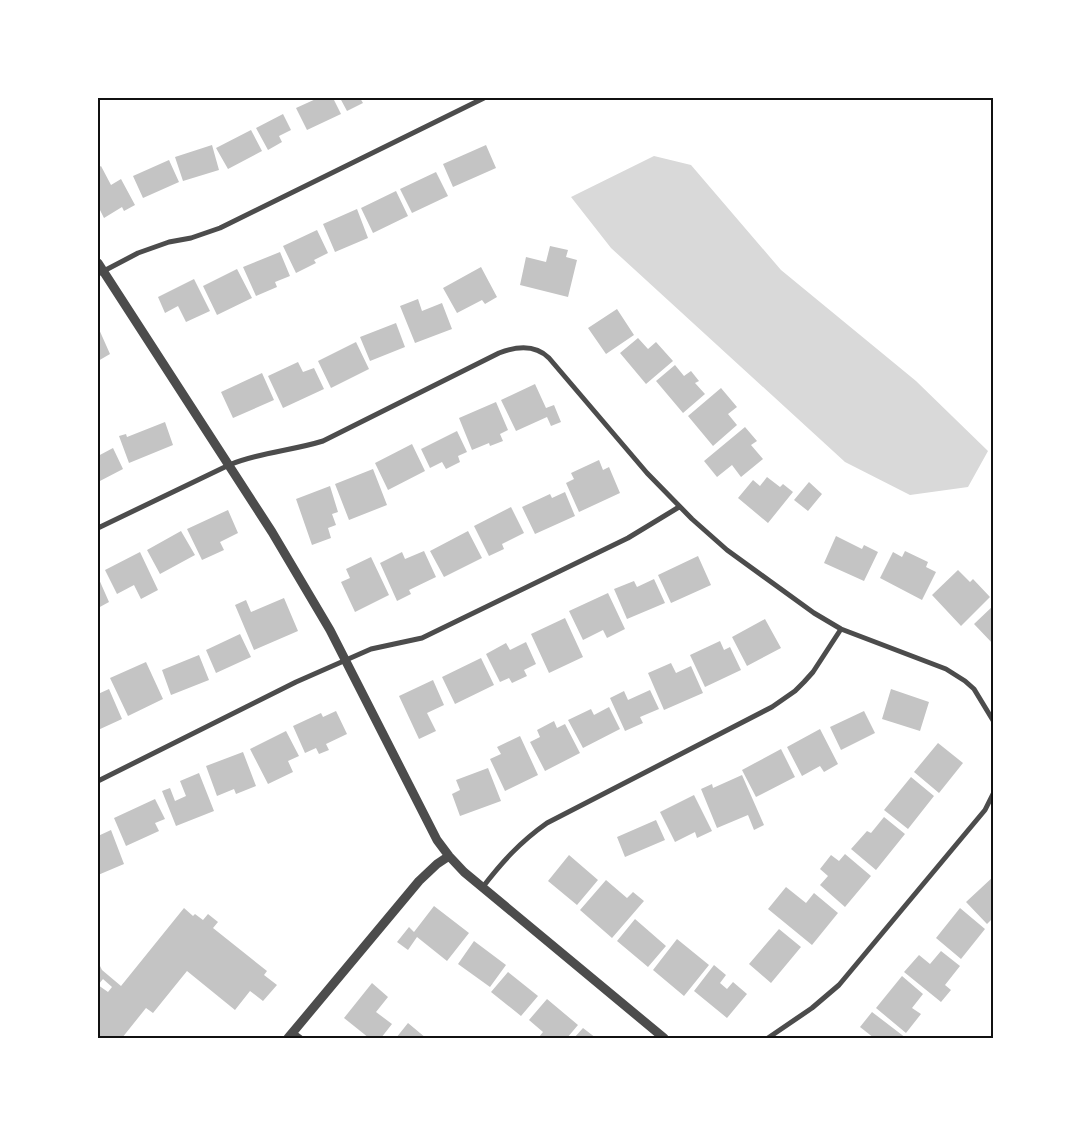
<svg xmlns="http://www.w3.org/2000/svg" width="1091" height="1136" viewBox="0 0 1091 1136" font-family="Mulish,sans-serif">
	<rect width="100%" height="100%" fill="#fff"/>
	<path fill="#d9d9d9" d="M654,156L691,165L781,270L916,381L988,451L968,487L910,495L845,462L611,248L571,197Z"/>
	<path fill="#c4c4c4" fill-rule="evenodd" d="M318,98H333L341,114L307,130L296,108Z
		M340,98H360L363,103L347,111Z
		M283,114L291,130L279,136L282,142L268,150L256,128Z
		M251,130L262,151L228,169L216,148Z
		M212,145L219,170L183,181L175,157Z
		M486,145L496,168L453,187L443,164Z
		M169,160L179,182L143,198L133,176Z
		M101,166L111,185L121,179L135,205L124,211L122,207L104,218L98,206V168Z
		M436,172L448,196L412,213L400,189Z
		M396,191L408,216L373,233L361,208Z
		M357,209L368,238L335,252L323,224Z
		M317,230L328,253L314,260L316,263L296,273L283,246Z
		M550,246L568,250L566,257L577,260L568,297L520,285L526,257L546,262Z
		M280,252L290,276L275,282L277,287L256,296L243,267Z
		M481,267L497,297L485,304L482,300L457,313L443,288Z
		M237,269L252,298L217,315L203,286Z
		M194,279L210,311L186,322L178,306L165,313L158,297Z
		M418,299L422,311L442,303L452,329L415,343L400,306Z
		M617,309L634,335L606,354L588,328Z
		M396,323L405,347L370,361L360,337Z
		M98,327L110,354L98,361Z
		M638,338L648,349L656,342L673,361L646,384L620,353Z
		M356,342L369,369L331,388L318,361Z
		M298,362L303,372L314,368L324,389L283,408L268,376Z
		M675,365L684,376L691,371L699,381L695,383L705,394L683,413L656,381Z
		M262,373L274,400L233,418L221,392Z
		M535,384L546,408L554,405L561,422L551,426L547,417L516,431L501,400Z
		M721,388L737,407L728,414L737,425L713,446L688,416Z
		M496,402L508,430L500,434L503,441L490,446L489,443L472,450L459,418Z
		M165,422L173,445L129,463L119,436L126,434L127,437Z
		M745,427L757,441L751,445L763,459L741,477L732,465L717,477L704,461Z
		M457,431L467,452L458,456L460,462L446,469L442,462L430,468L421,449Z
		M412,444L425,471L388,490L375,463Z
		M113,448L123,469L98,482V456Z
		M599,460L603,470L609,467L620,493L579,512L566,483L574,479L571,473Z
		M373,469L387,505L349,520L335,484Z
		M767,477L780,487L783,484L793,492L768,523L738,498L753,480L760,486Z
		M809,482L822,494L808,511L794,500Z
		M330,486L338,512L332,514L336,525L328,528L331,538L312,545L296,499Z
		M565,492L575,516L535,534L522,507L550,494L552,498Z
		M511,507L524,533L502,544L504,549L489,556L474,526Z
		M228,510L238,533L220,542L224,550L202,560L187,529Z
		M181,531L195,555L160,574L147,550Z
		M468,531L482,558L444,577L430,551Z
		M836,536L862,549L864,545L878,552L864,581L824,563Z
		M424,551L436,577L409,590L411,594L397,601L380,563L402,552L405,559Z
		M905,551L928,562L926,567L936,572L922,600L880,578L893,552L902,557Z
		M140,552L158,590L141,599L134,585L117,594L105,570Z
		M698,556L711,585L671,603L658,575Z
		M371,557L389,595L355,612L341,582L350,578L346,569Z
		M958,570L970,582L973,579L990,597L961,626L932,595Z
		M98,577L109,602L98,608Z
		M654,579L665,603L627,619L614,589L634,581L637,587Z
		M608,593L625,629L607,638L603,630L583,640L569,611Z
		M284,598L298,631L254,650L235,605L246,600L251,612Z
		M994,605V645L974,624Z
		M565,618L583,657L549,673L531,634Z
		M765,619L781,648L747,666L732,637Z
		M240,634L251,657L216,673L206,650Z
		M720,641L724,650L730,647L741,670L705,687L690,655Z
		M526,642L536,664L524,670L527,676L512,683L509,678L500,682L486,654L506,643L510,650Z
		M199,655L209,680L171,695L162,670Z
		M481,658L494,685L455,704L442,677Z
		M146,662L163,699L128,716L110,678Z
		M671,663L676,673L691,666L703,693L664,710L648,673Z
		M433,680L444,705L427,713L436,731L419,739L399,696Z
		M109,689L122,719L98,730V694Z
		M891,689L929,702L920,731L882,719Z
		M650,690L659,709L640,717L643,723L625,731L610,698L624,691L628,700Z
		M609,707L620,729L583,748L568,720L591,709L594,715Z
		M336,711L347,734L326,744L329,750L319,754L316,748L305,753L293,726L321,713L323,717Z
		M864,711L875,733L841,750L830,727Z
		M554,721L557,728L565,724L580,753L545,771L530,742L540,737L537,730Z
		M820,729L838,764L824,772L820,766L802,776L787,747Z
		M286,731L299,756L288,761L293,772L268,784L250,749Z
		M520,736L538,775L505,791L490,759L501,754L497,747Z
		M938,743L963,763L939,793L914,772Z
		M781,749L795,777L756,797L742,770Z
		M243,752L256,786L236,794L234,789L217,796L206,766Z
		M488,768L501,801L460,816L452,794L460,790L456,780Z
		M199,773L214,811L176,826L162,791L170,788L175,801L186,796L180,781Z
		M742,775L764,825L754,830L748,815L717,828L701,789L712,784L713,788Z
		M911,777L934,796L908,829L884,810Z
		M694,795L712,831L697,838L695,832L675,842L660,812Z
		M155,799L165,819L155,823L159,831L126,846L114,818Z
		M884,817L905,834L876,870L851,849L867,831L871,833Z
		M656,820L665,840L625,857L617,837Z
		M111,830L124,864L98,875V836Z
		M845,854L871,876L845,907L820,885L828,876L820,869L831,855L839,861Z
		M569,855L598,880L577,905L548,881Z
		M994,876V917L987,924L966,902Z
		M606,880L627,898L633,892L644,901L612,938L580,910Z
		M786,887L806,903L814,893L838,913L812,945L768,909Z
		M434,906L469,933L447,961L417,937L408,950L397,942L409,927L414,932Z
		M184,908L193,916L195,914L203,920L208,914L218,922L213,928L267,971L264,975L277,985L263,1001L250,991L235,1010L187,971L153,1013L146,1008L122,1038H98V962L102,970L121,986ZM103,979L112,987L108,992L98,985Z
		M960,908L985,929L961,959L936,938Z
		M635,919L666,946L648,967L617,941Z
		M779,929L801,947L771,983L749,964Z
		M677,939L709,965L684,996L653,970Z
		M474,941L506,965L490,987L458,964Z
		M941,951L960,966L945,985L951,990L941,1002L904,972L919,955L930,964Z
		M714,965L726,975L720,983L727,989L733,982L747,994L727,1018L694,991Z
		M508,972L538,996L521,1016L491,992Z
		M902,976L923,994L912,1008L921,1014L906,1033L876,1008Z
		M372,983L388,997L376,1012L392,1024L381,1038H369L344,1018Z
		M547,999L578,1025L567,1038H540L539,1037L543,1032L529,1020Z
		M872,1012L906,1038H874L860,1027Z
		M408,1023L426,1038H396Z
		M583,1028L596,1038H574Z"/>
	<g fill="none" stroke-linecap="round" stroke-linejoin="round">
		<path stroke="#4c4c4c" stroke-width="5" d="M98,274L138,253L169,242L191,238L220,228L484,98
			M98,528L229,465C260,452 291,451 323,441L499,353C517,346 535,344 549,358L647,473L692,519L727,550L814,613L841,629L946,669L965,681L974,689L994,722
			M98,781L296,682L371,649L422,638L628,538L679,507
			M482,888C502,862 520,842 547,823L772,707L795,691L804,682L813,672L841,629
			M293,1032L301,1038
			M768,1038L812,1008L839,985L985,810L994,792"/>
		<path stroke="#4c4c4c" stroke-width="9" d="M98,263L272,532L330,630L437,840L449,856L464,872L664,1038
			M288,1038L419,881L437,864L449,856"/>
	</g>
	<rect width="1091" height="1136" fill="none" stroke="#ffffff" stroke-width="198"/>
	<rect x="99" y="99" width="893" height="938" fill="none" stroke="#111" stroke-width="2"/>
</svg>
